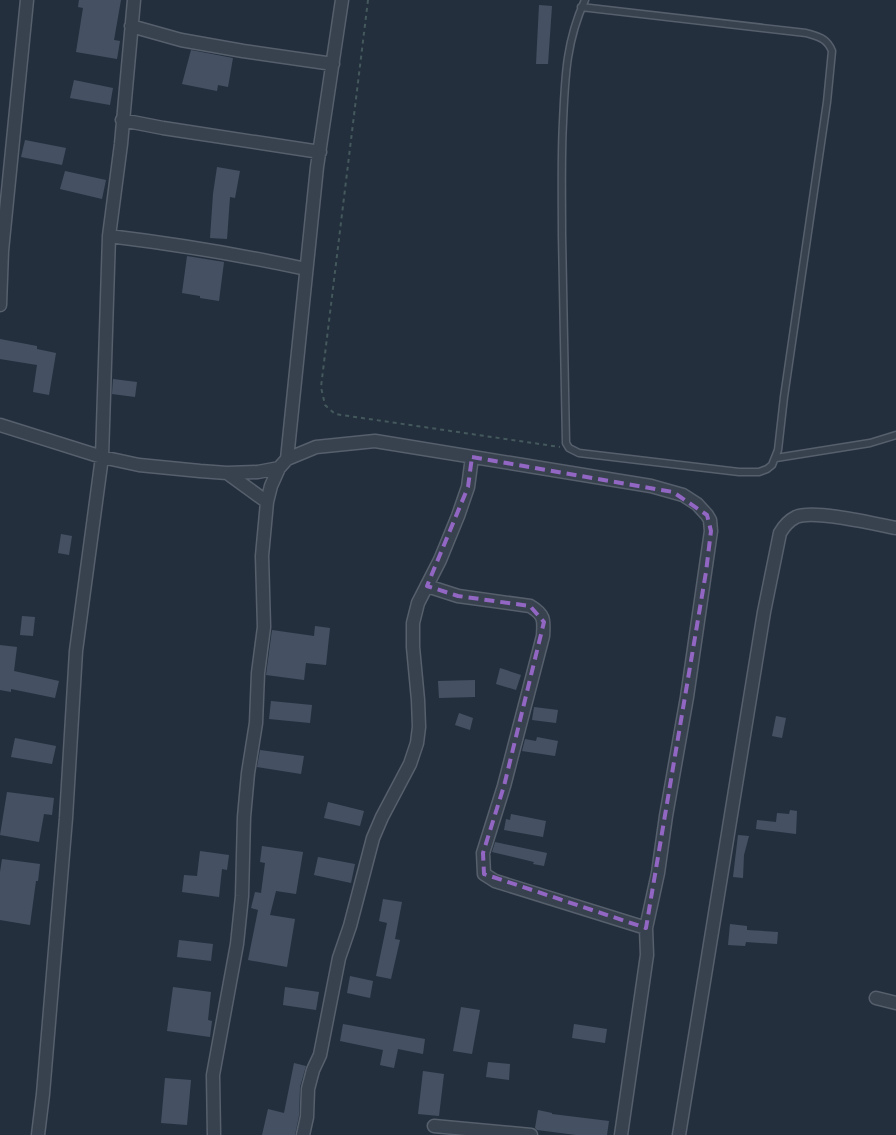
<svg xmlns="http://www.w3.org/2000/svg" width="896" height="1135" viewBox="0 0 896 1135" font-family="Rubik,sans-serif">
	<rect width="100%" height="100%" fill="#242f3e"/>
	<path fill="#455162" d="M79,0H121L114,40L120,41L117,59L76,52L83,8L78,7Z
		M539,5L552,6L548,64H536Z
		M191,50L233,58L228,87L218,85L217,91L182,84Z
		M74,80L113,88L110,105L70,98Z
		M25,140L66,148L62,165L21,157Z
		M217,167L240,171L235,198L230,197L227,239L210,238L213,194Z
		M65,171L106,180L102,199L60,189Z
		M187,256L224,262L219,301L200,298V296L182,293Z
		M0,339L37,346V349L56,353L49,395L33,392L37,365L0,359Z
		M113,379L137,382L135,397L112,394Z
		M61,534L72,536L69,555L58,553Z
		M22,616L35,617L33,636L20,635Z
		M315,626L330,628L326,665L306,663L304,680L266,675L272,630L314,636Z
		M0,645L17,647L14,671L59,681L55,698L11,689V692L0,690Z
		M500,668L521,675L516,690L496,684Z
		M475,680V697L439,698L438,681Z
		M271,701L312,705L310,723L269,719Z
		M534,707L558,710L556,723L532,720Z
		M459,713L473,718L470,730L455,725Z
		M776,716L786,718L782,738L772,736Z
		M537,737L558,741L555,756L522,751L525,739L536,741Z
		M15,738L56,746L52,764L11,757Z
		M260,750L304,756L301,774L257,767Z
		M7,792L54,798L52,815L44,814L39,842L0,835Z
		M328,802L364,811L360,826L324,818Z
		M790,810L797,811L796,834L756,829L757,820L776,822L777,813L789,814Z
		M511,814L546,821L543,837L504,830L506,819L510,820Z
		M738,835L749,836L744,855L743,878L733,877Z
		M495,842L547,853L544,866L533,864L534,862L492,852Z
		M262,846L303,852L296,894L276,891L270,915L295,919L287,967L248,960L258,910L251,908L255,892L261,893L265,863L260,862Z
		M200,851L229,855L227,870L222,869L219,897L182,892L184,875L197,876Z
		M318,857L355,864L351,883L314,875Z
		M2,859L40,864L38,881H36L30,925L0,920V872Z
		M383,899L402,902L395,939L400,940L391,979L376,976L387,923L379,921Z
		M730,924L747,926V930L778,932L777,944L746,942L745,946L728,945Z
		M179,940L213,944L211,961L177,957Z
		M350,976L373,981L370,998L347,993Z
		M173,987L211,992L208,1020L212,1021L210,1037L167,1031Z
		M285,987L319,992L316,1010L283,1005Z
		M461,1007L480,1010L472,1054L453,1051Z
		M343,1024L425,1039L423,1054L398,1049L394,1068L380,1065L383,1050L340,1041Z
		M574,1024L607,1029L605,1043L572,1038Z
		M488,1062L510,1064L509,1080L486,1077Z
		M294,1063L306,1066L300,1087L299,1116L295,1135H262L268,1109L284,1113Z
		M423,1071L444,1074L439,1116L418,1114Z
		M165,1078L191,1080L187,1125L161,1123Z
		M538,1110L552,1113V1114L609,1121L607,1135H576L537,1130L535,1128Z"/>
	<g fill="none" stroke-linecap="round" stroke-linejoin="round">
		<defs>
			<path id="lane" d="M581,7L806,33C819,37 827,38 832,51L827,102L784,397L778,450L772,465L767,469L759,472H739L579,453L569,448L566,443C565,374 563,304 562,235C562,197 561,160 563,122C565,78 566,41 585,0
				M776,458L870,443L896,435"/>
			<path id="street" d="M134,0L121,144L109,236L102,457L139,465L200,471L227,473L258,472L279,468L287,459L316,447L375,441L651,486L683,495L697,504L707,515L710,520L711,531L687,697L666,816L658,873L646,928L647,955L621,1135
				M131,26L181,40L243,51L333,64
				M122,120L163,128L320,152
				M109,236C176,244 241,255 306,269
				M0,305L2,251L27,0
				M0,425L102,457L76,651L66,818L43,1094L38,1135
				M287,459L317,167L342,0
				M227,473L267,502
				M427,586L458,596L530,606C545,615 544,620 543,636L504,786L483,853L484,874L495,881L646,928
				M876,998L896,1003
				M434,1126L531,1135
				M214,1135L213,1075L237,944L242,896L244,817L248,773L256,723L258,673L264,627L262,556L267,502L271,486L279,468
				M303,1135L307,1117L308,1089L313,1070L320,1055L339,958L350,926L373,838L382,817L410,764L417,743L419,727L418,700L413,647V623L418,603L440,560L458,516L468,487L472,457
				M679,1135L764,612L780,533C784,526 788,521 796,517C813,509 876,524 896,528"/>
		</defs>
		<use href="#lane" stroke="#565f6c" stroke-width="9"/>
		<use href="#street" stroke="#565f6c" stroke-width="15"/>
		<path stroke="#44595c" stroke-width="2" stroke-dasharray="4 4" stroke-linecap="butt" d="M368,0L321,387L325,405L335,414L560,447"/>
		<use href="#lane" stroke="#38414e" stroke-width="6"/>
		<use href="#street" stroke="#38414e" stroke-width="12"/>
	</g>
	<path fill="none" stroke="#9266c3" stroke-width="4" stroke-dasharray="10 6" stroke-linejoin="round" d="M472,457L673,492L707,515L711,531L706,572L646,928L484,874L483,853L504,786L544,622L530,606L458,596L427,586L468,487Z"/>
</svg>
